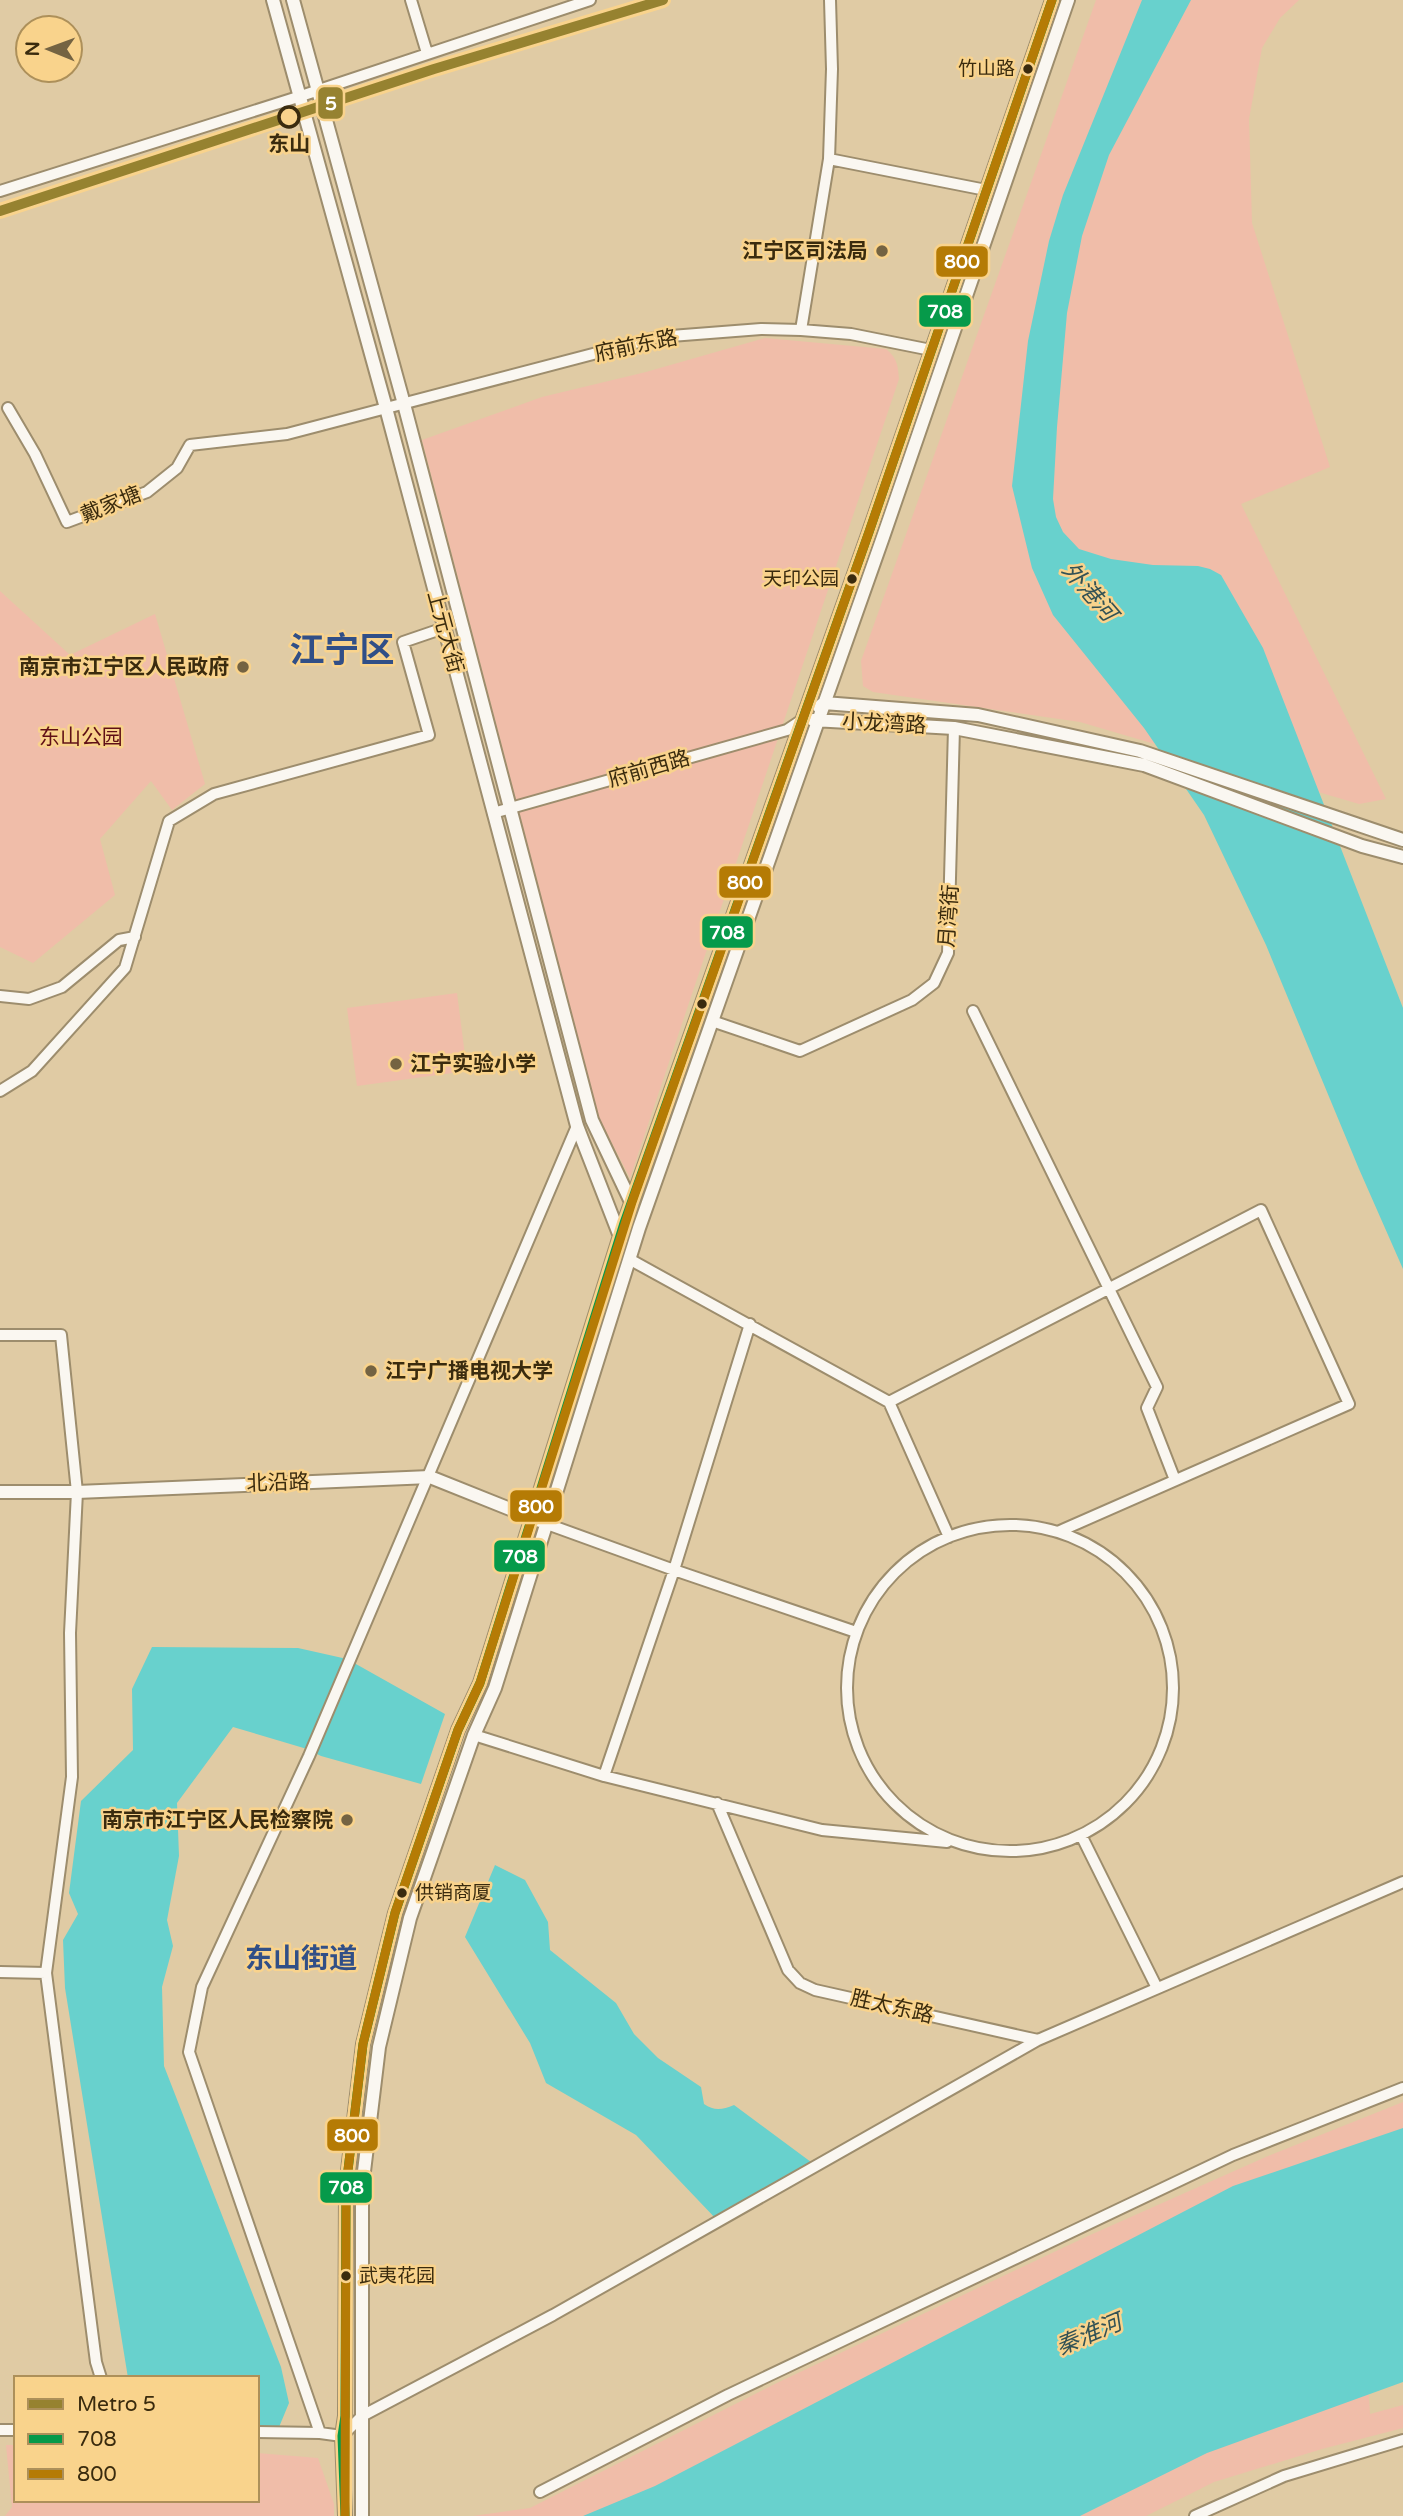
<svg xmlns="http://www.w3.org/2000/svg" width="1403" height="2516" viewBox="0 0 1403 2516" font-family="'Varela Round','Noto Sans SC',sans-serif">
	<rect width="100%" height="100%" fill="#e0cba4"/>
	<path fill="#f0bda9" d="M1096,0H1299L1280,18L1262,48L1249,119L1252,223L1330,467L1241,504L1386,799L1359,804L1080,722L873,692L863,686L861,661Z
		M765,338L886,349C897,358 898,365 899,379L630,1178L599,1118L422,440L542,397L646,372Z
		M0,591L70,655L155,614L205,784L172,810L151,781L100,839L115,895L33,963L0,947Z
		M457,993L467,1071L357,1086L347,1008Z
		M1403,2102V2144L1354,2164L1370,2414L1403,2405V2428L1322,2449L1214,2482L1146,2516H473L530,2508L779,2382L1088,2236L1268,2156Z
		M6,2445H16V2500H257V2453L318,2458L334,2504V2516H5L12,2507Z"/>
	<path fill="#68d1cd" d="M1142,0H1191L1109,155L1082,236L1067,313L1057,427L1053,499L1056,517L1063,532L1079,549L1111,559L1153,565L1198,566L1210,569L1221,575L1263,648L1403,1008V1269L1359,1169L1266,945L1204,815L1144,728L1053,615L1032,568L1012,486L1028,341L1049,241L1063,195Z
		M152,1647L298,1648L347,1659L445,1714L421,1784L321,1756L307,1749L233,1727L177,1803L179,1856L167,1920L173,1946L162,1987L164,2066L281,2367L289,2403L277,2432H257V2378H128L65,1988L63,1940L78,1914L69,1893L81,1801L133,1750L132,1689Z
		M495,1865L525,1880L548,1922L550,1950L616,2003L634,2034L658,2058L701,2087L704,2104C714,2111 722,2110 734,2105L815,2165L718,2221L636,2135L546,2083L530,2043L465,1937Z
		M1403,2128V2382L1207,2453L1080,2516H583L655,2486L1233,2186Z"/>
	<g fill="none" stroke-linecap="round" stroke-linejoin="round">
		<defs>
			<path id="minor" d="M411,0L427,53
				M829,159L986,190
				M0,191L298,97L590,0
				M801,330L829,159L832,69L830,0
				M8,408L35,454L67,522L147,492L177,468L190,445L287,434L658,337L761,329L801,330L851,334L931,350
				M493,813L787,730L802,720
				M0,996L29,999L62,987L119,940L135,937
				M973,1011L1157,1387L1147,1408L1175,1480
				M712,1021L800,1051L912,1000L934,983L948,953L954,728
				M0,1091L32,1071L125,968L169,821L214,794L429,735L403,642L444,628
				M629,1259L889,1402L949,1537
				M0,1335H61L77,1492L70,1633L72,1777L46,1973L0,1972
				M889,1402L1261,1210L1349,1404L1060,1531
				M547,1524L674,1570L856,1632
				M847 1688a163 163 0 1 1 326 0a163 163 0 1 1-326 0Z
				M474,1735L604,1776L822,1830L947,1842
				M604,1776L674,1570L750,1324
				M717,1803L788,1970L800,1983L815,1990L1038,2040
				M1082,1837L1157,1988
				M46,1973L96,2362L101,2378
				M0,2430H16
				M257,2432L320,2433L342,2436L362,2416L553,2315L1038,2040L1403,1882
				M320,2433L189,2052L202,1987L309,1756L577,1126
				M540,2492L728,2395L1233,2155L1403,2088
				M1195,2516L1284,2476L1403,2440"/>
			<path id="major" d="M273,0L386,408L577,1126L621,1239
				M293,0L404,404L592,1120L632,1204
				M819,707L824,703L978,715L1140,751L1403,840
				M813,720L954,728L1144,765L1362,846L1403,857
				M0,1492H77L430,1477L540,1521
				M345,2516L342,2436L345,2416L346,2187L363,2044L395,1913L458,1730L480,1683L624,1223L869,532L1052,0
				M362,2516V2188L379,2047L410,1918L474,1735L495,1688L639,1228L883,537L1068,0"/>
		</defs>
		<use href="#minor" stroke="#9d8d6d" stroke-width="14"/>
		<use href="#major" stroke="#9d8d6d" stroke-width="16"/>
		<use href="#minor" stroke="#faf7f1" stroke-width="10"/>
		<use href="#major" stroke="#faf7f1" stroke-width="12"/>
		<defs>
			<path id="bus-1" d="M345,2516L342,2436L345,2416L346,2187L363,2044L395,1913L458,1730L480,1683L624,1223L869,532L1052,0"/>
			<path id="bus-2" d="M345,2516L346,2187L363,2044L395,1913L458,1730L480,1683L632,1202L869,532L1052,0"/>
		</defs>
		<use href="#bus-1" stroke="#f9d38c" stroke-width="14"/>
		<use href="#bus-2" stroke="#f9d38c" stroke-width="14"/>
		<use href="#bus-1" stroke="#069a4a" stroke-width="9"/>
		<use href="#bus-2" stroke="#b57b05" stroke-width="9"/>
		<defs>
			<path id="metro-1" d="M0,211L434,69L663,0"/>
		</defs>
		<use href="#metro-1" stroke="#f9d38c" stroke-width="16"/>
		<use href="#metro-1" stroke="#968230" stroke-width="10"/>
	</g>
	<g fill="#3a2b0e" stroke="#f9d38c" stroke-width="2.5">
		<circle cx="1028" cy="69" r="6"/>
		<circle cx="852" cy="579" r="6"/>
		<circle cx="702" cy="1004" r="6"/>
		<circle cx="402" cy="1893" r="6"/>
		<circle cx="346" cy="2276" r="6"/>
	</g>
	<circle fill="#f9d38c" stroke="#3a2b0e" stroke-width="3.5" cx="289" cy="117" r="10"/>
	<g fill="#746342" stroke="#f9d38c" stroke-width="2.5">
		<circle cx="882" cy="251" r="7"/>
		<circle cx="243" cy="667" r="7"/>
		<circle cx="396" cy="1064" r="7"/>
		<circle cx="371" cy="1371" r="7"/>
		<circle cx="347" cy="1820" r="7"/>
	</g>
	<g text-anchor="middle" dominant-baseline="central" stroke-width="5" stroke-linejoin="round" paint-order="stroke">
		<g font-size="19" fill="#3a2b0e" stroke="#f9d38c" text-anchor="end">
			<text x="1015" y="69">竹山路</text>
			<text x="839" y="579">天印公园</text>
			<text x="415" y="1893" text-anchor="start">供销商厦</text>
			<text x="359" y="2276" text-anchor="start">武夷花园</text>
		</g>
		<g font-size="21" font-weight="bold" fill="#3a2b0e" stroke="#f9d38c">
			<text x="289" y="144">东山</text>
		</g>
		<g font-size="21" font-weight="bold" fill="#3a2b0e" stroke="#f9d38c" text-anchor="end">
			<text x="868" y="251">江宁区司法局</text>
			<text x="229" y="667">南京市江宁区人民政府</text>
			<text x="410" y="1064" text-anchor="start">江宁实验小学</text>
			<text x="385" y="1371" text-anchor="start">江宁广播电视大学</text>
			<text x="333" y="1820">南京市江宁区人民检察院</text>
		</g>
		<g font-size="21" fill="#3a2b0e" stroke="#f9d38c">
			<text transform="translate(636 346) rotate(-12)">府前东路</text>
			<text transform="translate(111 505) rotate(-22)">戴家塘</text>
			<text transform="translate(445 632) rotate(75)">上元大街</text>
			<text transform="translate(884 724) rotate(3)">小龙湾路</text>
			<text transform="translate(649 769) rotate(-16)">府前西路</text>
			<text transform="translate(949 916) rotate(-86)">月湾街</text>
			<text transform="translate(278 1483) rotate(-2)">北沿路</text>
			<text transform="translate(892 2007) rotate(13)">胜太东路</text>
		</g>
		<g font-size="21" fill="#5f0f16" stroke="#f9d38c">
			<text x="81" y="737">东山公园</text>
		</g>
		<g font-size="23" font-style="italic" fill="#335255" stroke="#f9d38c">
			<text transform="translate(1089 592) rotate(49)">外港河</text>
			<text transform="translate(1089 2335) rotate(-23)">秦淮河</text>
		</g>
		<g font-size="28" font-weight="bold" fill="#314f87" stroke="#f9d38c">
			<text x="301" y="1959">东山街道</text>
		</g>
		<g font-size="35" font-weight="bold" fill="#314f87" stroke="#f9d38c">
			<text x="342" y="651">江宁区</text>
		</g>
	</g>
	<g stroke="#f9d38c" stroke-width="2.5">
		<rect x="317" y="86" width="27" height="34" rx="7" fill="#968230"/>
		<rect x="935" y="245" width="54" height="33" rx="7" fill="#b57b05"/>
		<rect x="918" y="294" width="54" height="34" rx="7" fill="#069a4a"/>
		<rect x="718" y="865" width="54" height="34" rx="7" fill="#b57b05"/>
		<rect x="701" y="915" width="53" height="34" rx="7" fill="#069a4a"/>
		<rect x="509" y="1489" width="54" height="34" rx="7" fill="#b57b05"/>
		<rect x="493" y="1539" width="53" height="34" rx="7" fill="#069a4a"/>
		<rect x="326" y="2118" width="53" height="34" rx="7" fill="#b57b05"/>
		<rect x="319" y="2171" width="54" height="33" rx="7" fill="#069a4a"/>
	</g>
	<g font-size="19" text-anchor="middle" font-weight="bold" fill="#fff">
		<text x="331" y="110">5</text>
		<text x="962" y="268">800</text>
		<text x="945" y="318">708</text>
		<text x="745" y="889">800</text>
		<text x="727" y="939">708</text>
		<text x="536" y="1513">800</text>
		<text x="520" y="1563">708</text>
		<text x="352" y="2142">800</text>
		<text x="346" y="2194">708</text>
	</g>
	<rect x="14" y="2376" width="245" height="126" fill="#f9d38c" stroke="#ad905a" stroke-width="2"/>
	<rect x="28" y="2399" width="35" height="10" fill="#968230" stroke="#ad905a" stroke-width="2"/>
	<text x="77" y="2411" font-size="21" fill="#3a2b0e">Metro 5</text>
	<rect x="28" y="2434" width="35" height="10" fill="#069a4a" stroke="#ad905a" stroke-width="2"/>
	<text x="77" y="2446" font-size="21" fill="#3a2b0e">708</text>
	<rect x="28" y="2469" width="35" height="10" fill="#b57b05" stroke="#ad905a" stroke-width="2"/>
	<text x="77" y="2481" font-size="21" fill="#3a2b0e">800</text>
	<g transform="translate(49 49) rotate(271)"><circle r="33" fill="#f9d38c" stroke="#ad905a" stroke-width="2"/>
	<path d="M0-5L12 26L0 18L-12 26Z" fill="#746342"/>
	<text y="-10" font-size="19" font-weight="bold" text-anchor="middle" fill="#3a2b0e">N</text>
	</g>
</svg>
